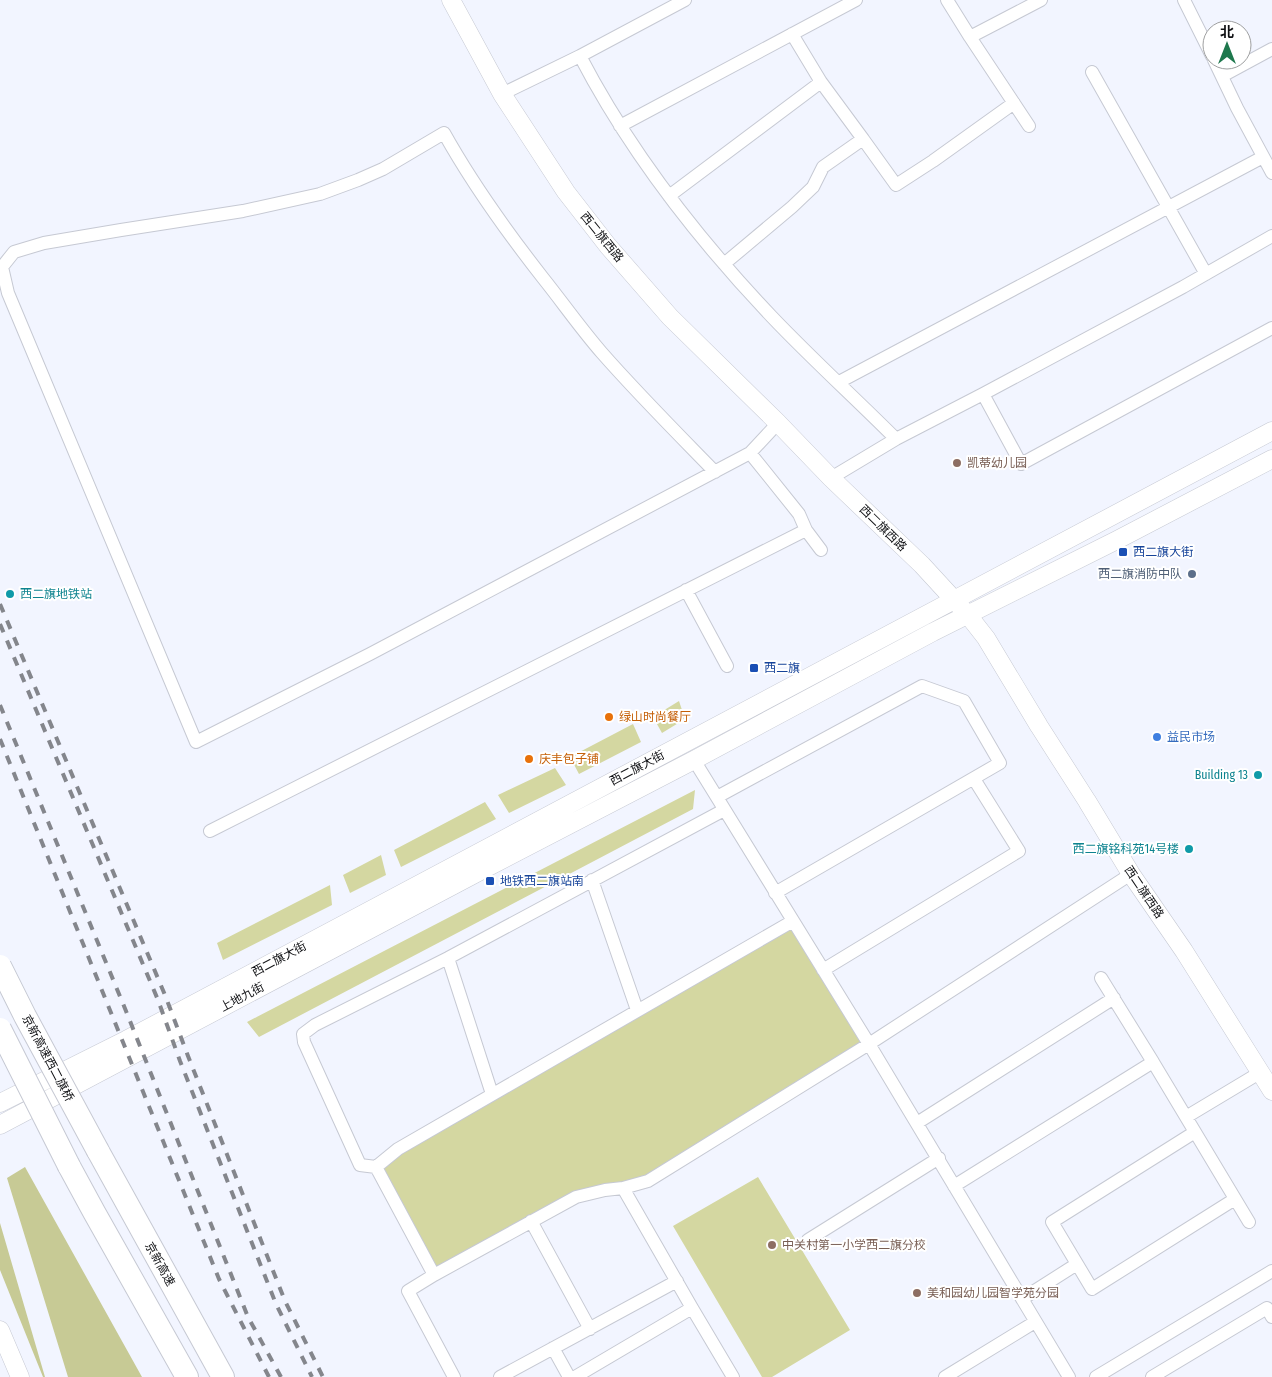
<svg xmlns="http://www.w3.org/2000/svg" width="1272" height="1377" viewBox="0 0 1272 1377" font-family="'Fira Sans Condensed','Noto Sans SC',sans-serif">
	<rect width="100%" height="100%" fill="#f2f5ff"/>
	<path fill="#d4d7a1" d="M679,701L685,719L662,733L653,717Z
		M633,724L641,742L579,774L570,757Z
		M555,768L566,785L509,813L498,795Z
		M695,790L693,809L259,1037L247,1022Z
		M485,802L496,819L401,867L394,850Z
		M381,855L386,875L350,893L343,875Z
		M330,885L332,905L223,960L217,943Z
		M793,921L869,1044L648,1181L576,1197L434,1275L376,1167Z
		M758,1177L850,1330L772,1377H762L673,1226Z"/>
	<path fill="#c7ca95" d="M25,1167L142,1377H68L7,1178Z
		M0,1223L45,1377H43L0,1270Z"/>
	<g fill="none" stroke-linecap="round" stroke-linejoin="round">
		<defs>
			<path id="street" d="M947,0L970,37L1029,126
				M1184,0L1212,56
				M792,34L821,82L863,139
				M970,37L1041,0
				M580,56C630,152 697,238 772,317C812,359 855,398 896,439
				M1214,60L1237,108L1272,173
				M1092,72L1206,274
				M1222,76L1272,49
				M502,94L580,56L685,0
				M620,126L856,0
				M669,196L821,82
				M724,264L792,207L813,187L823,167L863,139L896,185L933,161L1014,103
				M839,382L1263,157
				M983,394L1021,464L1272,328
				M750,453L799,514L806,530L821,550
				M715,472C677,433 638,394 602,353C581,329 563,303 543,278C507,232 473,185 444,133L383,169L358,180L320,194L243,211L121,230L44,243L14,252L2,267L8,293L196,742L370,654L750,453L778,423
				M831,478L896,439L983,394L1183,287L1272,236
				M686,590L727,666
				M694,760L869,1044L1069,1377
				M717,797L922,686L964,701L1000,763L775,893
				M210,831L806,530
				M592,880L637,1010
				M793,921L398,1149L376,1167L434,1275L576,1197L605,1190L623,1188L648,1181L869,1044L1131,874
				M448,958L492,1094
				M823,970L1019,851L974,779
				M1153,1062L1249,1222
				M1186,1117L1261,1072
				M917,1123L1114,998
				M1195,1132L1052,1222L1092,1289L1235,1199
				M376,1167L360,1165L304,1042L303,1034L315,1025L448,958L724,810
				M954,1186L1153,1062L1101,978
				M623,1188L692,1308L733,1377
				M531,1221L590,1329
				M808,1240L939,1158
				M434,1275L408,1291L454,1377
				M1022,1299L1077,1264
				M553,1348L569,1377
				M500,1377L677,1281
				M575,1377L692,1308
				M945,1377L1035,1322
				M1096,1377L1272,1271
				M1152,1377L1267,1308L1272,1317"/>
			<path id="secondary" d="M451,0L502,94L566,192L608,246L670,317L778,423L831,478L922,565L968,615L986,638L1039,726L1087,801L1131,874L1184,951L1272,1091
				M0,1103L126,1040L1272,431
				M0,1125L484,869L694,760L933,632L1117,540L1272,459
				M0,1330L20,1377"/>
			<path id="highway" d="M98,1151L223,1377
				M69,1166L94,1212L187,1377"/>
		</defs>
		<use href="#street" stroke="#c6c9d3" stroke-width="14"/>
		<use href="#secondary" stroke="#c6c9d3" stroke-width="19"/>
		<use href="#highway" stroke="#c6c9d3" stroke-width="24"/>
		<use href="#street" stroke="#fff" stroke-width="12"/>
		<use href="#secondary" stroke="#fff" stroke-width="18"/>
		<use href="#highway" stroke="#fff" stroke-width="22"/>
		<path stroke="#84868c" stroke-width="4" stroke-dasharray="9 9" stroke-linecap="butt" d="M0,604L165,995L188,1056L285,1301L323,1377
			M0,624L158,1000L180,1061L276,1304L312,1377
			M0,705L126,1011L248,1317L281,1377
			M0,739L219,1279L269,1377"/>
		<defs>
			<path id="highway-bridge" d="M0,966L25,1016L98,1151
				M0,1029L69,1166"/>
		</defs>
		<use href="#highway-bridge" stroke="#c6c9d3" stroke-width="24" stroke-linecap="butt"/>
		<use href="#highway-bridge" stroke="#fff" stroke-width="22"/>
	</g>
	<g fill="#8d6e63" stroke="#fff" stroke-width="2">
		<circle cx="957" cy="463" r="5"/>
		<circle cx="772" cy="1245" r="5"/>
		<circle cx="917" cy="1293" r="5"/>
	</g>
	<g fill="#1a4fb4" stroke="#fff" stroke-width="2">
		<rect x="1118" y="547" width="10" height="10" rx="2.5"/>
		<rect x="749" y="663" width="10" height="10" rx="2.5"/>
		<rect x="485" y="876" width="10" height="10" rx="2.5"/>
	</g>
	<circle fill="#5c6f8a" stroke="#fff" stroke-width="2" cx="1192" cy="574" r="5"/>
	<g fill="#0f9aa8" stroke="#fff" stroke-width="2">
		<circle cx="10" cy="594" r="5"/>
		<circle cx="1258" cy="775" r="5"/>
		<circle cx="1189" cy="849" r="5"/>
	</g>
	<g fill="#e8710a" stroke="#fff" stroke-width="2">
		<circle cx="609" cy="717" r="5"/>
		<circle cx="529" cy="759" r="5"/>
	</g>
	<circle fill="#3f7fe0" stroke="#fff" stroke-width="2" cx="1157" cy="737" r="5"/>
	<g text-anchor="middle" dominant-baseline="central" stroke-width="4" stroke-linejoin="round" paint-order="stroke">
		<g font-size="12" fill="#101114" stroke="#fff">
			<text transform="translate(602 237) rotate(51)">西二旗西路</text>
			<text transform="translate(883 528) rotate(44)">西二旗西路</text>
			<text transform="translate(637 768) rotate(-28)">西二旗大街</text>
			<text transform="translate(1144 892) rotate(56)">西二旗西路</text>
			<text transform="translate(279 959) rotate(-28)">西二旗大街</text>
			<text transform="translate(242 997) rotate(-28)">上地九街</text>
			<text transform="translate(48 1058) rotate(62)">京新高速西二旗桥</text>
			<text transform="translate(160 1264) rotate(61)">京新高速</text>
		</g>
		<g font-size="12" fill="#785e54" stroke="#fff" text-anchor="start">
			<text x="967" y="463">凯蒂幼儿园</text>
			<text x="782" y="1245">中关村第一小学西二旗分校</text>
			<text x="927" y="1293">美和园幼儿园智学苑分园</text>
		</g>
		<g font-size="12" fill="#164399" stroke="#fff" text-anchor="start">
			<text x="1133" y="552">西二旗大街</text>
			<text x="764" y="668">西二旗</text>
			<text x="500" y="881">地铁西二旗站南</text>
		</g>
		<g font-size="12" fill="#4e5e75" stroke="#fff" text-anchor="end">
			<text x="1182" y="574">西二旗消防中队</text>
		</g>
		<g font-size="12" fill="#0d838f" stroke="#fff" text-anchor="end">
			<text x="20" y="594" text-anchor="start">西二旗地铁站</text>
			<text x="1248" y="775">Building 13</text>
			<text x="1179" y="849">西二旗铭科苑14号楼</text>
		</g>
		<g font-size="12" fill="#c56008" stroke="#fff" text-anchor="start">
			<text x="619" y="717">绿山时尚餐厅</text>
			<text x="539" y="759">庆丰包子铺</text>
		</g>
		<g font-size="12" fill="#366cbe" stroke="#fff" text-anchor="start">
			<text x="1167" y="737">益民市场</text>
		</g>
	</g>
	<g transform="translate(1227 45)"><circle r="24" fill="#ffffff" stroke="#9fa0a1"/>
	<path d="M0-4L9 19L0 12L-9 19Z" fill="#1e784d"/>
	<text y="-8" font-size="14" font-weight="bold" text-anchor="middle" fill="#101114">北</text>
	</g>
</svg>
